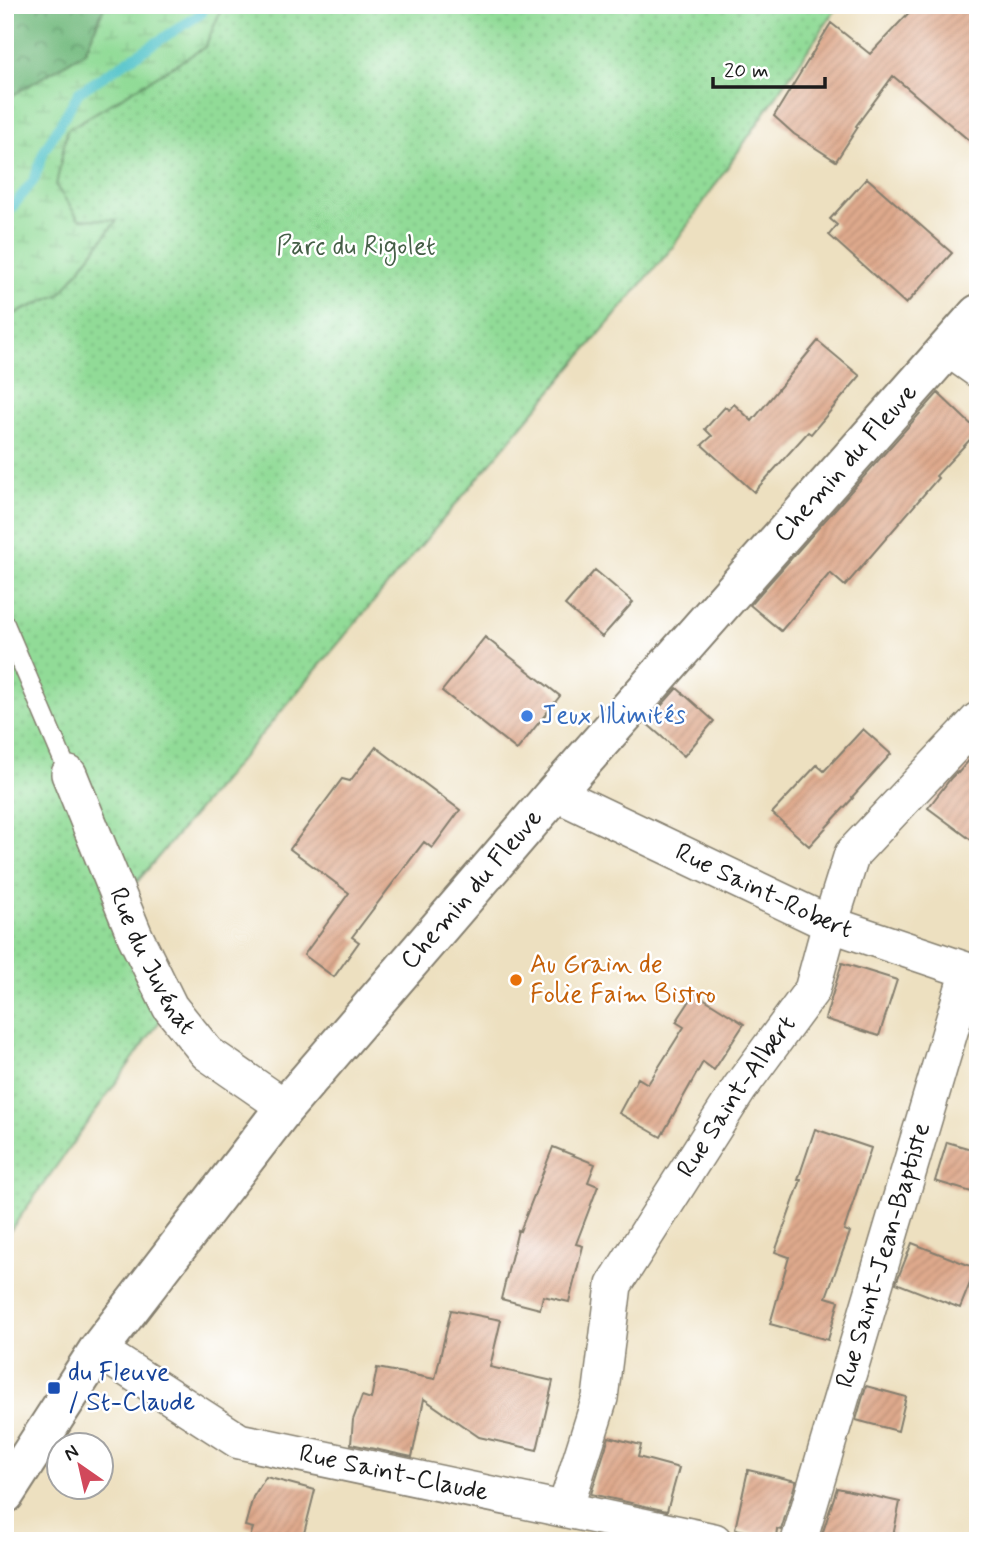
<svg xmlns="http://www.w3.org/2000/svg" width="983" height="1546" viewBox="0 0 983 1546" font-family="Mynerve,sans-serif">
	<defs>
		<pattern id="forest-crowns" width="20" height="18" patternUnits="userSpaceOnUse" patternTransform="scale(1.75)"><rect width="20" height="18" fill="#74bb80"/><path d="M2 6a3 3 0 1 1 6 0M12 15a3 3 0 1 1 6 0" fill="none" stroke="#5e9768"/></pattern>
		<pattern id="wetland-marsh" width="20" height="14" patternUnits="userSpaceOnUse" patternTransform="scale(1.75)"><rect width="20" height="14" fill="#91db97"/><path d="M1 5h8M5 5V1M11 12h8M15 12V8" fill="none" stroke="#7cbb82"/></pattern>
		<pattern id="park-dots" width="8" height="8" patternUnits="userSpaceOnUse" patternTransform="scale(1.75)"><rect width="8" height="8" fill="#91db97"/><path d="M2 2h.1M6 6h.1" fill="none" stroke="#7cbb82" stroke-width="1.8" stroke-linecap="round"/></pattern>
		<pattern id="building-hatch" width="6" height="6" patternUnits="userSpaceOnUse" patternTransform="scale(1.75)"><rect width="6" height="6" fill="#dea98c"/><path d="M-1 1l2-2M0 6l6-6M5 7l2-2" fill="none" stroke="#be9178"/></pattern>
	</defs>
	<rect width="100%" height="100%" fill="#fff"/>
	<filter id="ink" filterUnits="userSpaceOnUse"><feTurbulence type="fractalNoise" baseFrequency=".0143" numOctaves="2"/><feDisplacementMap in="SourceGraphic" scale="14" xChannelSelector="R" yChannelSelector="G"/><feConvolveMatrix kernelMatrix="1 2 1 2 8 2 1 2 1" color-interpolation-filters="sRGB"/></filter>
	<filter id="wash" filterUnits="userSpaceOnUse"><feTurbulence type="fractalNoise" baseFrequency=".00686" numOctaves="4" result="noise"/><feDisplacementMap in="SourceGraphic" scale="28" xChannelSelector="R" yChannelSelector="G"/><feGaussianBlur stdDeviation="1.57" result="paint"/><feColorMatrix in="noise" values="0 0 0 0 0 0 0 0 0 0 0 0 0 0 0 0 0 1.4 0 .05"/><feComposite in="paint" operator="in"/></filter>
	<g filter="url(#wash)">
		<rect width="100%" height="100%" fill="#ede0c0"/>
		<path fill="url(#forest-crowns)" stroke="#486c4e" stroke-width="2" d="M5,5H105L85,52L5,100Z"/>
		<path fill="url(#wetland-marsh)" stroke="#567c5a" stroke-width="2" d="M105,5H586L117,220L61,294L5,318V100L85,52Z"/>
		<path fill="url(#park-dots)" stroke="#567c5a" stroke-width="2" d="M223,5H840L832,15L672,248L121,901L170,1007L5,1238V318L61,294L117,220L79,219L56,186L67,130L205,47Z"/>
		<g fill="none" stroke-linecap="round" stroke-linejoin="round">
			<path stroke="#57c5cb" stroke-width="10" d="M5,216L34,180L44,151L79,92L202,13L204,5"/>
		</g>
		<g id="blocks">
			<path fill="url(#building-hatch)" d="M916,5H978V148L893,76L856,126L858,127L836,161L794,134L774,116L831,23L870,54Z
				M867,178L952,253L906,304L829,235L837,225L830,219Z
				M818,341L860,376L811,434L808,432L754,492L702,445L712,436L705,429L725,407L729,410L734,404L752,421Z
				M938,393L978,431L936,476L938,478L845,586L830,573L781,631L750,605Z
				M595,570L633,602L602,637L565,605Z
				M485,637L560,696L517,750L442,691Z
				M677,688L714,721L684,756L646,723Z
				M863,729L891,754L852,797L853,798L809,846L772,813L817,765L824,771Z
				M376,747L460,810L432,848L424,842L352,937L359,942L334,977L304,955L349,893L290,849L342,779L350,781Z
				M978,750V845L928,808L951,778L957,772L958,773Z
				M842,963L897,980L879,1036L825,1019Z
				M695,993L744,1024L714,1070L703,1062L661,1137L619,1113L638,1078L648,1084L684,1027L676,1022Z
				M815,1129L871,1148L844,1230L850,1232L826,1297L839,1301L828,1340L770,1324L789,1257L775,1252L801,1180H798Z
				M947,1142L978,1151V1194L935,1181Z
				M553,1147L595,1164L588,1182L598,1186L576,1244L583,1246L569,1302L543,1296L540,1309L501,1299L518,1230L520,1231Z
				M912,1243L976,1268L960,1308L896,1283Z
				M451,1310L501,1320L490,1367L553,1381L537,1450L479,1437L424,1399L412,1457L351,1444L353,1420L362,1396L371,1399L377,1368L435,1379Z
				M866,1386L906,1397L898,1431L856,1420Z
				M609,1437L641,1445L638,1457L679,1468L667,1511L591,1494Z
				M748,1470L796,1481L781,1530L777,1529L776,1537L735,1529Z
				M266,1477L315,1490L302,1541H249L253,1528L245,1526L253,1497Z
				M837,1488L900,1502L892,1541H832L821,1538Z"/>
		</g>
	</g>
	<g filter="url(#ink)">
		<use href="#blocks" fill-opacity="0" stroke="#847e6e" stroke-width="2"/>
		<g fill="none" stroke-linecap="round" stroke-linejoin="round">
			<defs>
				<path id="service" d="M5,624L69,774"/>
				<g id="minor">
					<path d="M947,348L978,370"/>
					<path id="s1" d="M69,774L135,936L170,1007L207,1053L285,1107"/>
					<path id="s2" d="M555,793L830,924L978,974"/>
					<path id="s3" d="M98,1350L239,1441L714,1541"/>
					<path id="s4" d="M565,1509L600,1398L614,1285L739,1089L812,990L830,924L852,854L978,720"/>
					<path id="s5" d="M799,1541L968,971"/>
				</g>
				<g id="tertiary">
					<path id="s6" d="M5,1494L98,1350L285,1107L555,793L978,314"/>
				</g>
			</defs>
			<use href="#service" stroke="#847e6e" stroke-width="21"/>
			<use href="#minor" stroke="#847e6e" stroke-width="38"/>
			<use href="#tertiary" stroke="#847e6e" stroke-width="42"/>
			<use href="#service" stroke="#fff" stroke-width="18"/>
			<use href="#minor" stroke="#fff" stroke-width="35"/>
			<use href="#tertiary" stroke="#fff" stroke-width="38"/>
		</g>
	</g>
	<circle fill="#3f7fe0" stroke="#fff" stroke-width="2.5" cx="527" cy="716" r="7"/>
	<circle fill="#e8710a" stroke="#fff" stroke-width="2.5" cx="516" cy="980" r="7"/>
	<rect fill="#1a4fb4" stroke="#fff" stroke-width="2.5" x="47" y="1381" width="14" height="14" rx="3.5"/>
	<g text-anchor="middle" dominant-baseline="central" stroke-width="5" stroke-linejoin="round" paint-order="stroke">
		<g font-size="26" fill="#455f47" stroke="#fff">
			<text x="356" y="247">Parc du Rigolet</text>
		</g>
		<g font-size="26" fill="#1c1c1c" stroke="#fff">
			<text stroke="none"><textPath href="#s6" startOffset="1332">Chemin du Fleuve</textPath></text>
			<text stroke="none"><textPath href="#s6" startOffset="765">Chemin du Fleuve</textPath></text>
			<text stroke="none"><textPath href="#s2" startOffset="231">Rue Saint-Robert</textPath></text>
			<text stroke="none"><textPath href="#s1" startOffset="205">Rue du Juvénat</textPath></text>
			<text stroke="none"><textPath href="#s4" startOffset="455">Rue Saint-Albert</textPath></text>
			<text stroke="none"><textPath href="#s5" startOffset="298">Rue Saint-Jean-Baptiste</textPath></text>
			<text stroke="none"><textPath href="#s3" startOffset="326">Rue Saint-Claude</textPath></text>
		</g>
		<g font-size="26" fill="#366cbe" stroke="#fff" text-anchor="start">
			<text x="541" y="716">Jeux Illimités</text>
		</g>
		<g font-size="26" fill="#c56008" stroke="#fff" text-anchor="start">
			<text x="530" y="965">Au Grain de<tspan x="530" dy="30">Folie Faim Bistro</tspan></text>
		</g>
		<g font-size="26" fill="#164399" stroke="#fff" text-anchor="start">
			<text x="68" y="1373">du Fleuve<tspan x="68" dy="30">/ St-Claude</tspan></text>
		</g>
	</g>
	<rect width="983" height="1546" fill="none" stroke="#fff" stroke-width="28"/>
	<g transform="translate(80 1466) rotate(326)"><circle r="33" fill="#ffffff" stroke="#a4a4a4" stroke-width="2"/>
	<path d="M0-5L12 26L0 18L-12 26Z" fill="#d1495b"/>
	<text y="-10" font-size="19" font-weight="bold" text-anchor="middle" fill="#1c1c1c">N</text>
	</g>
	<path d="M713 77v10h112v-10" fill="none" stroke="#1c1c1c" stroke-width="3.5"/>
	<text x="724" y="77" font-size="21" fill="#1c1c1c" stroke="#ffffff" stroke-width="5" paint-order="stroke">20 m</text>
</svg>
